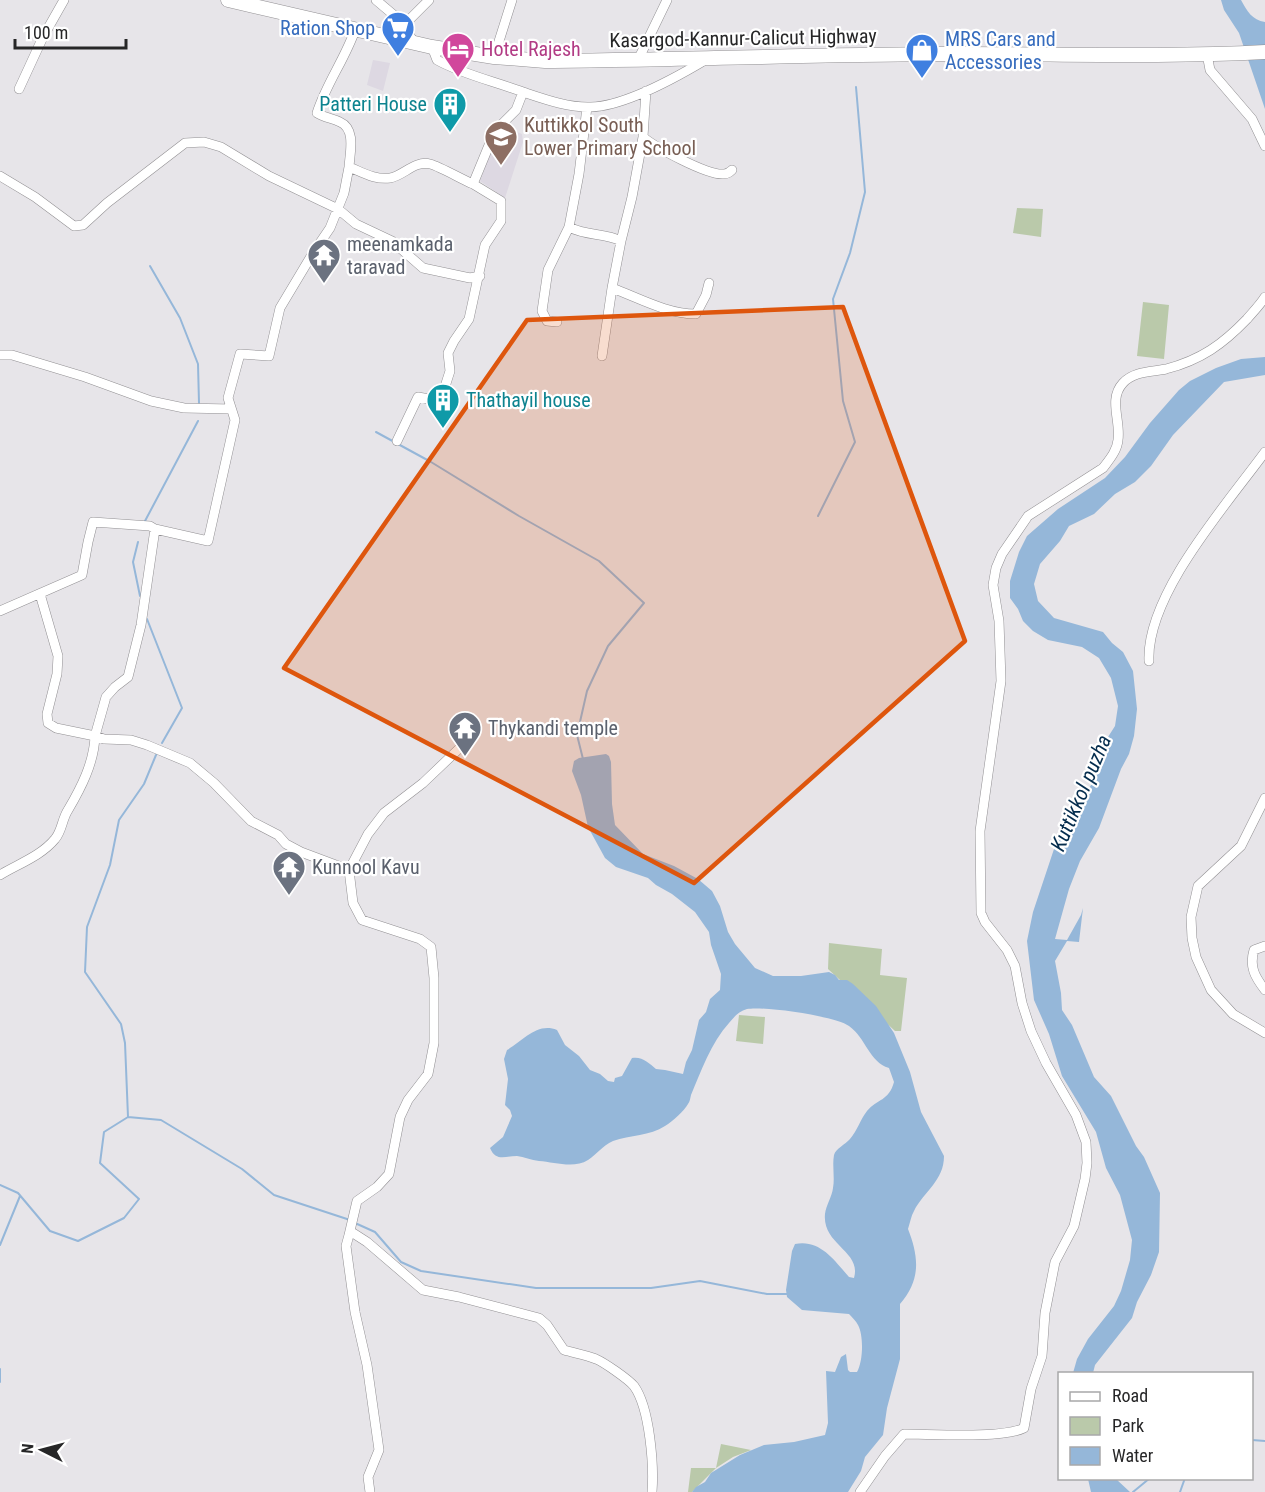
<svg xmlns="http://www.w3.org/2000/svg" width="1265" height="1492" viewBox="0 0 1265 1492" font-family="'Roboto Condensed',sans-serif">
	<rect width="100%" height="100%" fill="#e7e5e9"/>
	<path fill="#ddd8e2" d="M373,60L390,63L383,91L367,85Z
		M508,128L522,134L523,142L505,198L480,181L494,142L502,132Z"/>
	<path fill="#bac9aa" d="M1017,208L1043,209L1041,237L1013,233Z
		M1143,302L1169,305L1164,359L1137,356Z
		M829,943L882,949L880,975L907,978L901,1031H895L828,969Z
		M739,1015L765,1017L763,1044L736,1041Z
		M721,1444L751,1450L733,1457L716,1468L692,1492H688L691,1468H716Z"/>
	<path fill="#95b7d9" d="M1221,0H1241C1247,11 1252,20 1265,22V109L1239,33L1224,10Z
		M1265,357V375L1224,382L1173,435L1151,466L1135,482L1115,494L1094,514L1069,526L1060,541L1040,564L1034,584L1038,601L1054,618L1103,632L1112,643L1123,652L1133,671L1137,709L1134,736L1129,754L1121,769L1099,828L1080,861L1069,889L1055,939L1067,940L1081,915L1083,908L1079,942L1067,941L1055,961L1061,993L1062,1010L1072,1025L1094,1077L1111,1096L1136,1146L1144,1157L1160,1193L1159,1252L1151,1275L1137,1302L1132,1318L1095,1365L1093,1373H1073L1077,1359L1088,1339L1114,1306L1121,1291L1130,1260L1132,1240L1120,1195L1106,1168L1096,1132L1062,1076L1049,1034L1034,1000L1027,941L1033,912L1057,840L1079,812L1084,796L1093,782L1108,737L1115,726L1118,706L1111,678L1099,658L1082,647L1048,640L1033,631L1023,621L1018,609L1010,598V581L1019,552L1027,536L1058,509L1105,478L1125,457L1150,423L1179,390L1190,381L1216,368L1241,359Z
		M606,754L609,756L611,762L612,804L615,825L643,854L674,866L698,879L712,891L720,906L728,932L735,944L755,968L773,976H801L829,972L835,975L839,980H847L853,984L876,1006L894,1033L910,1072L921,1112L944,1156C944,1181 924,1191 914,1211C911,1216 910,1223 908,1229C919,1257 921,1280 900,1304V1359L887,1408L883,1435L865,1457L861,1471L848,1492H692L696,1487L705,1482L711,1473L740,1455L764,1445L794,1442L825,1435L828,1423L826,1371L835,1372L841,1357L846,1354L848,1370L850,1372H857C863,1362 864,1336 858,1325C856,1321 852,1317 849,1314L802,1310L787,1297L786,1290L792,1251L795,1244C820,1239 834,1260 849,1277L854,1278C862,1251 822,1245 825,1214C826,1205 832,1197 833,1188C835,1177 832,1166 834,1155C836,1148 845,1145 850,1139C857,1131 860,1120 867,1111C877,1099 889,1101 894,1082L889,1068C869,1062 866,1038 849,1026C835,1016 764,1006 747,1009C739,1011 734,1017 729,1023C711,1043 701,1071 691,1095C690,1099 690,1101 688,1104C684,1111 673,1121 665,1126C650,1136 630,1135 613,1141C602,1146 597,1154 588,1160C574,1169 554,1162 539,1161C531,1160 524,1157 517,1156C505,1156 496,1162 490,1148L503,1137L512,1116L510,1110L505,1105L508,1079L504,1059L507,1050C523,1041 537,1022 557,1030L565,1045L579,1056L590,1070L600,1074L608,1081L614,1082L615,1078L622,1076L632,1058C642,1056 649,1063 656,1069L665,1070L683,1074L686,1062L692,1050L699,1020L706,1012L710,999L720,990L721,974L711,945L709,932L695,912L672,894L656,885L648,878L616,867L605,858L588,827L581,795L572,771L574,761L579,758Z
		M1088,1479H1116L1130,1492H1091Z"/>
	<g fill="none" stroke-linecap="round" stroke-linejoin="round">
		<path stroke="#95b7d9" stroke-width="2" d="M150,266L180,318L198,364L199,403
			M376,432L431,462L519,516L599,561L644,603L608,646L587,691L577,735L583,759
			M818,516L855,442L843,401L833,299L850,253L865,192L856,87
			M145,521L198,421
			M138,542L133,562L140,596
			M147,619L182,708L162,743
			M128,1117L125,1043L121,1024L85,972L87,927L110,865L119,820L144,784L156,755
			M0,1185L18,1193L50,1231L78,1241L124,1218L139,1199L100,1163L104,1132L128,1117L161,1120L242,1169L274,1195L350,1220
			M355,1223L375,1232L401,1262L421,1271L536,1288H651L700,1281L767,1294H788
			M0,1245L20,1196
			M0,1369V1382
			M1252,1440L1265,1441
			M1133,1492L1150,1478
			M1180,1492L1185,1478"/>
		<defs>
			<path id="minor" d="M376,0L402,22L414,43
				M402,22L411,18L429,0
				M355,30C345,59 326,84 317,113C325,118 332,118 340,122C356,129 350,152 349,167C362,172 374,180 390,178C403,176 415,160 430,164C441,167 461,179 473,184L492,138L499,127L516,110L523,92C494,81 464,75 437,60L432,47
				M1207,54L1210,70L1252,119L1265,146
				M494,57L512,0
				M638,60L667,0
				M19,89L43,37L64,0
				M646,91L643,137C655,147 708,176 724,174C726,174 730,172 732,170
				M523,92C544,99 569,108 591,107C626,106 677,77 707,59
				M0,176L35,197L74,226L83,225L107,203L185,143L204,142L221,147L269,176L338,209L356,224L392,241L423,268L470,278L480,276
				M569,227C586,236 605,233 621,241L612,288C639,298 667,314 696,314L706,295L709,283
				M621,241L632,197L643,137
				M557,322L547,321L542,311L548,270L569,227L579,174L587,107
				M0,355H12L85,377L151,401L184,408L231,409
				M602,356L612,288
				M397,441L418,397L435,400L441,399L450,371L448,353L454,341L469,319L485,245L501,221V201L473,184
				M40,594L58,656L57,674L47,714L48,723L56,728L95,736L106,697L115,687L128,677L141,625L155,529
				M0,611L82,575L88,542L93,522L150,526L155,529L208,541L235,420L228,398L240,354L269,356L280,308L313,253L330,228L344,193L349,167
				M1149,661C1146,595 1227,504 1265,452
				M1265,798L1241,846L1198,886L1191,917L1192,938L1196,957L1211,990L1233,1014L1265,1033
				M349,870L368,834L384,813L423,783L465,743
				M0,875C18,864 41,856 55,839C62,831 62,819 68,810C81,788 94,763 95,736L104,739L131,740L147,745L190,763L214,783L251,821L278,835L286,844L301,852L349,870L353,903L362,920L420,939L431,947L434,978V1043L428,1074L408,1100L400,1117L389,1174L377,1187L357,1201L349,1235
				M1265,946L1254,950C1249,967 1255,977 1265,990
				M370,1492L368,1477L379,1450L367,1365L355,1312L346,1246L349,1235L353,1233L367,1242L423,1290L459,1297L539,1318L547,1325L564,1350C574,1353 586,1355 596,1359C605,1363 628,1379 634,1386C650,1408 654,1466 652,1492
				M860,1492L885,1456L904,1434C932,1434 1002,1439 1024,1428L1031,1389L1042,1356L1045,1313L1055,1262L1074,1226L1085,1179L1087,1163L1086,1142L1076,1115L1046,1063L1031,1031L1022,1003L1015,966L1007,950L985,922L981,913L980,831L1001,681L999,621L993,585L996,568L1002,554L1028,516L1103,468C1109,460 1117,451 1118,440C1121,421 1108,399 1123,383C1134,371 1152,372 1166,369C1201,360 1223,344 1247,319C1253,312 1260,305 1265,297"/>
			<path id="highway" d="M228,0L432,47L494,57L545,61C674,60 803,55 933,54C1043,53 1154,58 1265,52"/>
		</defs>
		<use href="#minor" stroke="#929093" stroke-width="10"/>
		<use href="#highway" stroke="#929093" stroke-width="15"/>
		<use href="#minor" stroke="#fff" stroke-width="9"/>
		<use href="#highway" stroke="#fff" stroke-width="14"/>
	</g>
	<path fill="#de560d" fill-opacity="0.2" stroke="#de560d" stroke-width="4.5" stroke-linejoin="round" d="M843,307L965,641L694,883L284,668L527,320Z"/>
	<defs>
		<symbol id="supermarket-pin" viewBox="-11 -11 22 30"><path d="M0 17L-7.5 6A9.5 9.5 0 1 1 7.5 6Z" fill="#3f7fe0" stroke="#fff"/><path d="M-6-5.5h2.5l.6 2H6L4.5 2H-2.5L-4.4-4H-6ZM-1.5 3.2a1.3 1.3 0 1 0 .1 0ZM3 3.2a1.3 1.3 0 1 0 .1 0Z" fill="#fff"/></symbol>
		<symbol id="hotel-pin" viewBox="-11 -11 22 30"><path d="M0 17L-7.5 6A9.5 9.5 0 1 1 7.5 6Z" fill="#d1479c" stroke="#fff"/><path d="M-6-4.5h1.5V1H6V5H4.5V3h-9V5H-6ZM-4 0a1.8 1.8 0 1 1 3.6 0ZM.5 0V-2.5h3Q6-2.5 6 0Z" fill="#fff"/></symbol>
		<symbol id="shop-pin" viewBox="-11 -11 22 30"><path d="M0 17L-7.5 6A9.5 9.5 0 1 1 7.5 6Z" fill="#3f7fe0" stroke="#fff"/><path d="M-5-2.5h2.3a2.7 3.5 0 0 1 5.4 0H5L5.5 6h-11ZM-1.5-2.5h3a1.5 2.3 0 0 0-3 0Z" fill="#fff"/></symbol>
		<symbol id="building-pin" viewBox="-11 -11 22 30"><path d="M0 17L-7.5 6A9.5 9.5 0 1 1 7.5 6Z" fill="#0f9aa8" stroke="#fff"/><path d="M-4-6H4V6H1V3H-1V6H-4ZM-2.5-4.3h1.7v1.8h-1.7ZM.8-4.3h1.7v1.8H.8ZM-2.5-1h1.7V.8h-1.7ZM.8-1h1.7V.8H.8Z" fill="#fff"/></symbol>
		<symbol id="school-pin" viewBox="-11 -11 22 30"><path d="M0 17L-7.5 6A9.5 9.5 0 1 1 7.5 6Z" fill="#8d6e63" stroke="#fff"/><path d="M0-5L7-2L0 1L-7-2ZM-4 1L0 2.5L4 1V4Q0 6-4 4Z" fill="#fff"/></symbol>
		<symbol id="temple-pin" viewBox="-11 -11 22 30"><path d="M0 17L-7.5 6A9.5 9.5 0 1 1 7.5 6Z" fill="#6b7280" stroke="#fff"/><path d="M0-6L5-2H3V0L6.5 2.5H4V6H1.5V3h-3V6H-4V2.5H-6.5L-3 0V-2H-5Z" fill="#fff"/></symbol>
	</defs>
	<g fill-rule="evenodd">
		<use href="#supermarket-pin" x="379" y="9" width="38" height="52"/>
		<use href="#hotel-pin" x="439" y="30" width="38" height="52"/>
		<use href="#shop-pin" x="903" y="31" width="38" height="52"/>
		<use href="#building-pin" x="431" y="85" width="38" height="52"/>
		<use href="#school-pin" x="482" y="118" width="38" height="52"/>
		<use href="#temple-pin" x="305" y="236" width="38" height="52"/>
		<use href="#building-pin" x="424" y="381" width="38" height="52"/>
		<use href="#temple-pin" x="446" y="709" width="38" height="52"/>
		<use href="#temple-pin" x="270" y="848" width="38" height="52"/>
	</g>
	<g text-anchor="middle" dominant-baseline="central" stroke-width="4.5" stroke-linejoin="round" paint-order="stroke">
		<g font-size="20" fill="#366cbe" stroke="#fff" text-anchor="end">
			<text x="375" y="28">Ration Shop</text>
			<text x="945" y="39" text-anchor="start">MRS Cars and<tspan x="945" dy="23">Accessories</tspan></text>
		</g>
		<g font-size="20" fill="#262627" stroke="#fff">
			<text transform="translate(743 38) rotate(-1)">Kasargod-Kannur-Calicut Highway</text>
		</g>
		<g font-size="20" fill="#b23c85" stroke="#fff" text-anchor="start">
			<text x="481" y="49">Hotel Rajesh</text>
		</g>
		<g font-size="20" fill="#0d838f" stroke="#fff" text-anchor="end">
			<text x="427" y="104">Patteri House</text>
			<text x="466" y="400" text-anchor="start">Thathayil house</text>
		</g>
		<g font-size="20" fill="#785e54" stroke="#fff" text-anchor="start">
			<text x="524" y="125">Kuttikkol South<tspan x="524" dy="23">Lower Primary School</tspan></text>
		</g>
		<g font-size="20" fill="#5b616d" stroke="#fff" text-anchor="start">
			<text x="347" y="244">meenamkada<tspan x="347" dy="23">taravad</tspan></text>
			<text x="488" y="728">Thykandi temple</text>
			<text x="312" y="867">Kunnool Kavu</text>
		</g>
		<g font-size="21" font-style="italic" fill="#052d4e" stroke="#fff">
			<text transform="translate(1081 793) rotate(-67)">Kuttikkol puzha</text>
		</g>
	</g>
	<rect x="1058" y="1372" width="195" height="108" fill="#ffffff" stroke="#a8a8a9" stroke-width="1.5"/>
	<rect x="1070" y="1392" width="30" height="9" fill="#ffffff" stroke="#a8a8a9" stroke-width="1.5"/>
	<text x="1112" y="1402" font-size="18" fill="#262627">Road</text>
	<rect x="1070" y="1417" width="30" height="18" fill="#bac9aa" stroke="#a8a8a9" stroke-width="1.5"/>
	<text x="1112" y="1432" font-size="18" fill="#262627">Park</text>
	<rect x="1070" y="1447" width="30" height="18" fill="#95b7d9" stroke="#a8a8a9" stroke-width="1.5"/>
	<text x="1112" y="1462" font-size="18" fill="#262627">Water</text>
	<g transform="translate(42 1450) rotate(276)" stroke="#ffffff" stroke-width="4.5" paint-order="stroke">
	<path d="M0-4.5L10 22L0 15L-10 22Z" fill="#262627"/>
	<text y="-9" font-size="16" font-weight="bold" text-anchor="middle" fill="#262627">N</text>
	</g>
	<path d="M15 39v9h111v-9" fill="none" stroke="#262627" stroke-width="3"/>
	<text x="24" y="39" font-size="18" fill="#262627" stroke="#ffffff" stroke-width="4.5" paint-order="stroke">100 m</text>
</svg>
